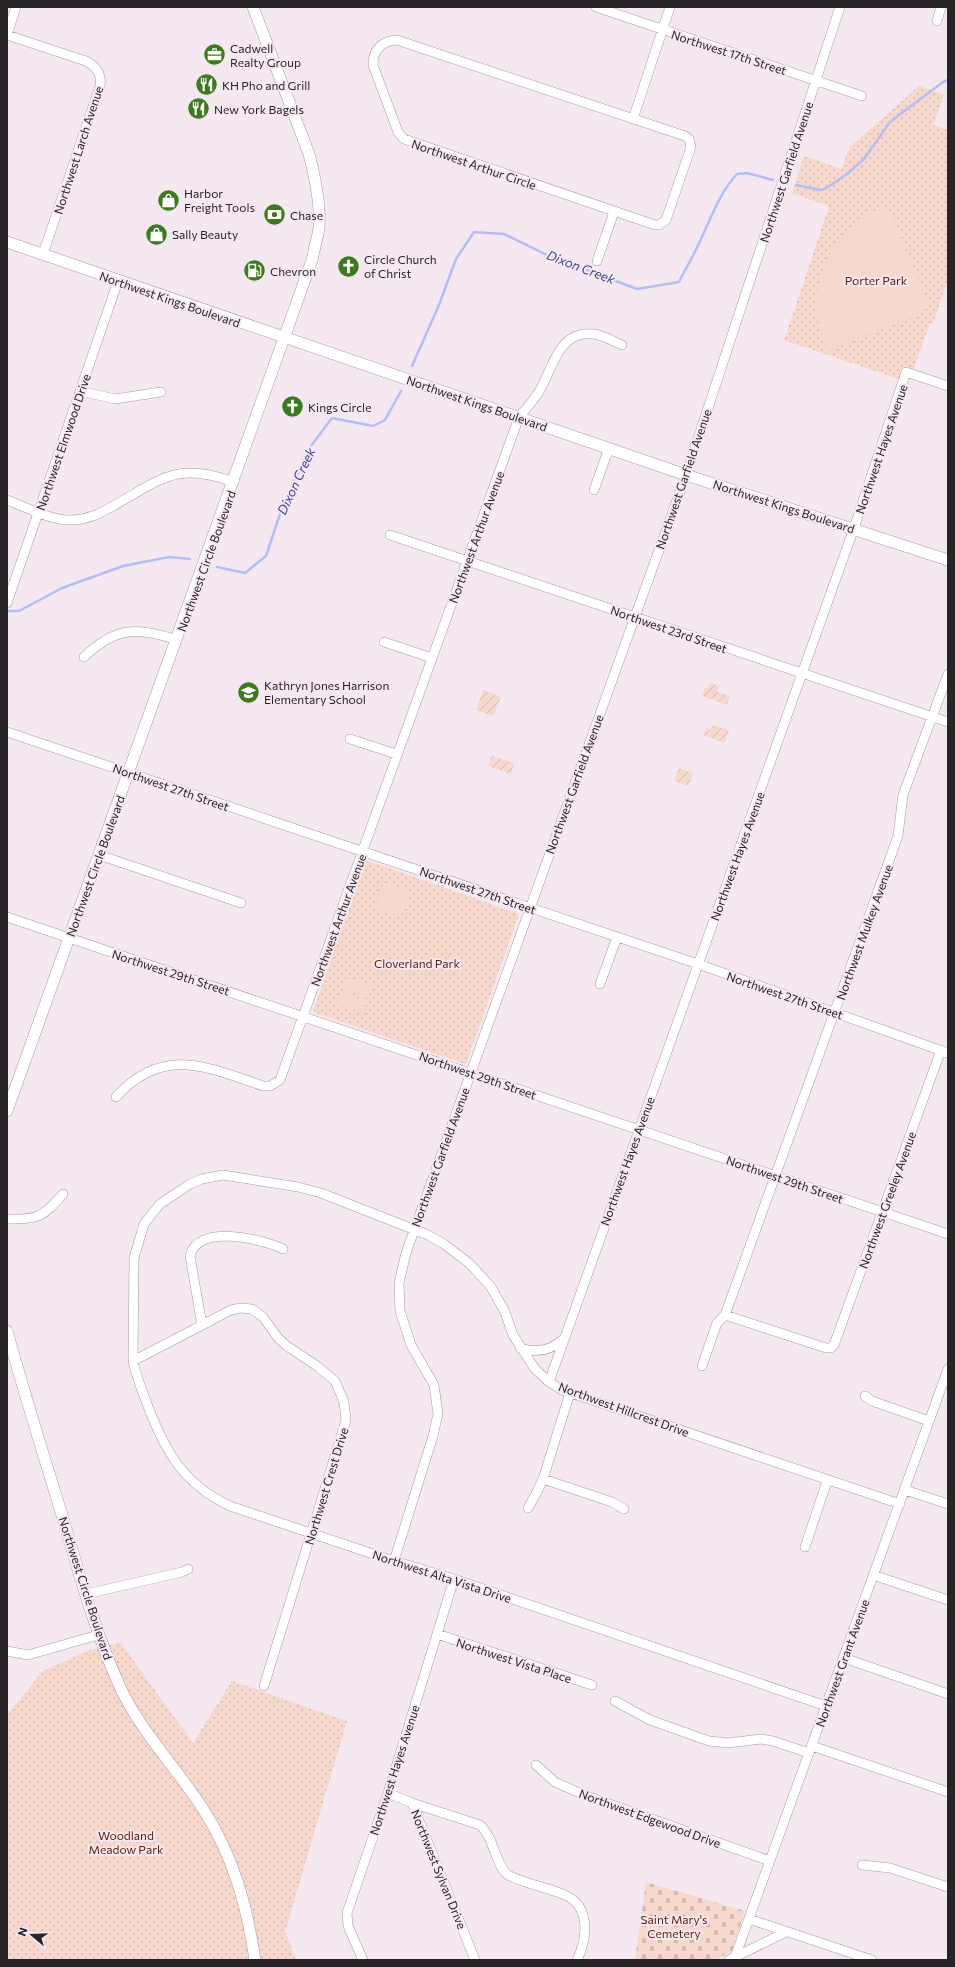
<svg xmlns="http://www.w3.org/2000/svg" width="955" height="1967" viewBox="0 0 955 1967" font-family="Commissioner,sans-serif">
	<defs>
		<pattern id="grass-dots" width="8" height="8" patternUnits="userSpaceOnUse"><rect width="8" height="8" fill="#f6d8cc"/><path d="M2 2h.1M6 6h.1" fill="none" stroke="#d3b9af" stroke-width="1.8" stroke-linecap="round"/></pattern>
		<pattern id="cemetery-stones" width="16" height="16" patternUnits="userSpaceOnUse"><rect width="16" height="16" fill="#f6d8cc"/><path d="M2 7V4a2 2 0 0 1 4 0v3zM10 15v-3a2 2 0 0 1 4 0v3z" fill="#d3b9af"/></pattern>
		<pattern id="garden-furrows" width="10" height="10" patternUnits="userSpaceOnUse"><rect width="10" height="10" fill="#f6d8cc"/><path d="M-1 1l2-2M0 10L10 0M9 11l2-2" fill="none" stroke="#d3b9af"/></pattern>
	</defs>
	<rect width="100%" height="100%" fill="#f5e8f1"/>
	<path fill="url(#grass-dots)" d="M919,86L944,95L933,125L948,130V279L933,324L930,323L913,371L903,367L899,379L784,340L829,206L792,193L804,156L841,169L850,147Z
		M366,860L519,914L466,1064L313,1012Z
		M120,1642L193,1743L232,1681L347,1721L285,1932L296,1960H7V1715L43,1671L87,1651Z"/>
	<path fill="url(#cemetery-stones)" d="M646,1882L745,1911L732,1951L716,1960H635Z"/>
	<path fill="url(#garden-furrows)" d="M710,683L719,686L717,692L730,696L727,705L702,696L705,688H708Z
		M483,690L501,697L493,716L476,710Z
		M713,725L729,730L725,743L703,735L706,728L711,730Z
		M492,756L514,763L511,774L488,766Z
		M679,768L693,773L688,786L674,781Z"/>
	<path fill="#f6d8cc" d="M888,207L928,302C927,308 925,311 920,314L828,351C807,308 817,257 853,225C863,216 874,209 888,207Z
		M383,882L410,891L401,917L375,908Z
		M347,977L373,986L368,998L343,989Z
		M342,992L367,1001L363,1013L337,1005Z"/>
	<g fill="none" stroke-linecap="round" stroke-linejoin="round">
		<path stroke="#b2bff5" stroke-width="2.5" d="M796,185L820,190L825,189L847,174L864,159L890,122L943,82L948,80
			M412,366L439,305L456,259L474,232L504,234L545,254L637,289L679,282C686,268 694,255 700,241C712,217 719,193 737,174L747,173L773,180
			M217,567L245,573L266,556L280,514L308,450L332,418L373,426L385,420L401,391
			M7,611H19L62,588L123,566L169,557L190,559"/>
		<defs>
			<path id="minor" d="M596,7L862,96
				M937,21L941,7
				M7,35L86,61C97,67 102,74 100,86L43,254
				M7,35L16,7
				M397,40L685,136L689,139L691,147L666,220L659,225H655L404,139L398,132L373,65C373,49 382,41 397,40Z
				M633,119L670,7
				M597,261L614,212
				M80,391L115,399L161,392
				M594,490L609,448
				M7,500C25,507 53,521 70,520C87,520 99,514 113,506C162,479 176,461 234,482
				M390,535L948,722
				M7,603L118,281
				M384,642L432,658
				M84,657C116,626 138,627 177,640
				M7,732L698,964L948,1053
				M350,739L396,754
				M99,855L241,903
				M7,917L948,1234
				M600,984L617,937
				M116,1097C162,1045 208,1067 263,1086H270L280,1080L519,417C527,408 534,400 540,390C553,367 559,330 593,334C603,335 613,341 622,345
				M7,1219C38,1220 43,1217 63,1194
				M725,1315L826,1348H831L834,1345L941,1050
				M202,1325L190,1256C197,1223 262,1239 283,1249
				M520,1348C536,1353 550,1351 562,1340
				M133,1361L231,1310L240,1308L252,1309L263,1317L278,1338L287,1346L317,1366L335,1381L344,1402L346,1420L344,1427L264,1686
				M702,1366L717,1323L725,1315L898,836L903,795L948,674
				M549,1382L854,528L906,372L948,386
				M865,1396L872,1401L929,1421
				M543,1479L612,1502L624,1509
				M905,1490L948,1504
				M528,1508L537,1492L543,1479L570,1393
				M805,1547L827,1481
				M394,1561L433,1436L438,1414L434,1385L411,1345L400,1311L399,1283L406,1253L686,475L840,7
				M873,1575L948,1600
				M86,1594L182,1572L188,1569
				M437,1634L592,1685
				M7,1651L28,1655L98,1635
				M844,1658L948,1694
				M615,1701L650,1720L709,1741L728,1743L761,1739L773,1741L809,1753
				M826,1706L454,1579L394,1561L230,1506C183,1484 165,1451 147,1404C142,1390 136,1376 133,1361L134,1258L144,1224L160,1204L190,1184L202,1179L223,1175L298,1187L321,1193L428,1235L444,1244L470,1264L491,1287L505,1312L513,1335L535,1369L549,1382L562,1390L900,1504
				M812,1746L948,1792
				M536,1765L555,1782L584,1795L770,1861
				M388,1793L412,1803L475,1960
				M412,1803L480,1825C495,1839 495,1865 508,1875C527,1885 548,1887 567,1896C591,1908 587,1940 577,1960
				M862,1865L890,1868L948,1887
				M749,1919L872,1960
				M735,1957L948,1369
				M363,1960L348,1926L347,1913L388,1793L454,1579
				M729,1960L786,1932"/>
			<path id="major" d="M7,242L686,475L948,560
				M7,1111L312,260C314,250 317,239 319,229C321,204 315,177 309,154L253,7
				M7,1331C24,1392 43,1454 62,1515C79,1573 95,1632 120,1687C141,1732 176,1767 203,1809C233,1855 247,1906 255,1960"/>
		</defs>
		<use href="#minor" stroke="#a69aa2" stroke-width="10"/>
		<use href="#major" stroke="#a69aa2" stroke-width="12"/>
		<use href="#minor" stroke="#fff" stroke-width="9"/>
		<use href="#major" stroke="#fff" stroke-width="11"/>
	</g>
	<defs>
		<symbol id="office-disc" viewBox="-11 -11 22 22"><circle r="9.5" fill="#3a7b1b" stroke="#f5e8f1"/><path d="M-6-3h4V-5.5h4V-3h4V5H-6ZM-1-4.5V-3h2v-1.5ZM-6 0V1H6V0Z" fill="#fff"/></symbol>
		<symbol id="restaurant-disc" viewBox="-11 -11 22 22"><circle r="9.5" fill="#3a7b1b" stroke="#f5e8f1"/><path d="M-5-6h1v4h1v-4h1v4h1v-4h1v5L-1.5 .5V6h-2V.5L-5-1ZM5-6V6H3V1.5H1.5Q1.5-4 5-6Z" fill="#fff"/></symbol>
		<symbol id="shop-disc" viewBox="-11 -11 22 22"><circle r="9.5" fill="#3a7b1b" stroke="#f5e8f1"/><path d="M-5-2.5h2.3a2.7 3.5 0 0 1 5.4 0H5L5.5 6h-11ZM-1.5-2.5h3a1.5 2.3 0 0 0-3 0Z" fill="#fff"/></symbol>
		<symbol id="bank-disc" viewBox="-11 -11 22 22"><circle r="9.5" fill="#3a7b1b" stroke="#f5e8f1"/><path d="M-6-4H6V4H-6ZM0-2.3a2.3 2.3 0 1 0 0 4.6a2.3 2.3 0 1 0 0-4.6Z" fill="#fff"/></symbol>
		<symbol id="church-disc" viewBox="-11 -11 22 22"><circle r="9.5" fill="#3a7b1b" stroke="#f5e8f1"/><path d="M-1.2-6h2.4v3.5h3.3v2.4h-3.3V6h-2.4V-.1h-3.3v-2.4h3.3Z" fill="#fff"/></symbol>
		<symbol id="fuel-disc" viewBox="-11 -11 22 22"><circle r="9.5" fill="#3a7b1b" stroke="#f5e8f1"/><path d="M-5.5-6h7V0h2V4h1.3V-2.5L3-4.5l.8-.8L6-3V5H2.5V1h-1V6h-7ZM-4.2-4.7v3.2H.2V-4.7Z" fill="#fff"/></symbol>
		<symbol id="school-disc" viewBox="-11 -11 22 22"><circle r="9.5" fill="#3a7b1b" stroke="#f5e8f1"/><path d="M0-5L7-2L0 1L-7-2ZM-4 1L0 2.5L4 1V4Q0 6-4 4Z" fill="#fff"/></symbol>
	</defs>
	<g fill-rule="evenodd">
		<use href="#office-disc" x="202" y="42" width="25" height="25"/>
		<use href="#restaurant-disc" x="194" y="72" width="25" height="25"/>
		<use href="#restaurant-disc" x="186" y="96" width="25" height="25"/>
		<use href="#shop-disc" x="156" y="188" width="25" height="25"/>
		<use href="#bank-disc" x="262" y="202" width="25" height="25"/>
		<use href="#shop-disc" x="144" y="222" width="25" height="25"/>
		<use href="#church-disc" x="336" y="254" width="25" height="25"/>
		<use href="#fuel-disc" x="242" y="258" width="25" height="25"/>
		<use href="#church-disc" x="280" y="394" width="25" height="25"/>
		<use href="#school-disc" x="236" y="680" width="25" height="25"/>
	</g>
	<g text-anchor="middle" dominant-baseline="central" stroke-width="4" stroke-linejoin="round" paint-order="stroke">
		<g font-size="12" fill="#282326" stroke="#f5e8f1" text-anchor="start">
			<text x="230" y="48">Cadwell<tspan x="230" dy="14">Realty Group</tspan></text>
			<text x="222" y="85">KH Pho and Grill</text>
			<text x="214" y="109">New York Bagels</text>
			<text x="184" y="193">Harbor<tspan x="184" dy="14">Freight Tools</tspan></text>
			<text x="290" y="215">Chase</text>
			<text x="172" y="234">Sally Beauty</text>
			<text x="364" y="259">Circle Church<tspan x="364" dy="14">of Christ</tspan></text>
			<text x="270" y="271">Chevron</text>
			<text x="308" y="407">Kings Circle</text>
			<text x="264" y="685">Kathryn Jones Harrison<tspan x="264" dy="14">Elementary School</tspan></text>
		</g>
		<g font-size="12" fill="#282326" stroke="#f5e8f1">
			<text transform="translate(729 52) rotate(18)">Northwest 17th Street</text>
			<text transform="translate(78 150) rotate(-72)">Northwest Larch Avenue</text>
			<text transform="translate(474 164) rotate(19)">Northwest Arthur Circle</text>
			<text transform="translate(786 172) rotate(-72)">Northwest Garfield Avenue</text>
			<text transform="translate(170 299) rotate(19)">Northwest Kings Boulevard</text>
			<text transform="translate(477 403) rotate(19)">Northwest Kings Boulevard</text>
			<text transform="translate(63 442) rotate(-71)">Northwest Elmwood Drive</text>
			<text transform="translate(881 449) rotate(-71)">Northwest Hayes Avenue</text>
			<text transform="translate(683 479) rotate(-71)">Northwest Garfield Avenue</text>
			<text transform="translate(784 506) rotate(18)">Northwest Kings Boulevard</text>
			<text transform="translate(476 537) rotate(-70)">Northwest Arthur Avenue</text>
			<text transform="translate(206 561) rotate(-70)">Northwest Circle Boulevard</text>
			<text transform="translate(669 629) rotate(19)">Northwest 23rd Street</text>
			<text transform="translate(574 784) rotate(-70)">Northwest Garfield Avenue</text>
			<text transform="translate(171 787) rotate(19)">Northwest 27th Street</text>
			<text transform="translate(737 856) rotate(-70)">Northwest Hayes Avenue</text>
			<text transform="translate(95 866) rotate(-70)">Northwest Circle Boulevard</text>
			<text transform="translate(478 890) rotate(19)">Northwest 27th Street</text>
			<text transform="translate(338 920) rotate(-70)">Northwest Arthur Avenue</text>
			<text transform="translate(864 932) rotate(-70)">Northwest Mulkey Avenue</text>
			<text transform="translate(171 972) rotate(18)">Northwest 29th Street</text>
			<text transform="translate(785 995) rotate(19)">Northwest 27th Street</text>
			<text transform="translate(478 1075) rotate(19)">Northwest 29th Street</text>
			<text transform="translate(440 1157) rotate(-70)">Northwest Garfield Avenue</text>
			<text transform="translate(627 1161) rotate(-70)">Northwest Hayes Avenue</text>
			<text transform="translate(785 1179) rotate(19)">Northwest 29th Street</text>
			<text transform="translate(887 1200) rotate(-70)">Northwest Greeley Avenue</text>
			<text transform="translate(624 1409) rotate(20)">Northwest Hillcrest Drive</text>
			<text transform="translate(326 1486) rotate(-73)">Northwest Crest Drive</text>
			<text transform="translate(442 1576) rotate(18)">Northwest Alta Vista Drive</text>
			<text transform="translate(86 1588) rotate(72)">Northwest Circle Boulevard</text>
			<text transform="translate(514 1660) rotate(18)">Northwest Vista Place</text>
			<text transform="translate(842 1663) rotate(-70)">Northwest Grant Avenue</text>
			<text transform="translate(394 1770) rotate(-72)">Northwest Hayes Avenue</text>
			<text transform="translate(650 1818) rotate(20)">Northwest Edgewood Drive</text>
			<text transform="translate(439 1869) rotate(68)">Northwest Sylvan Drive</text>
		</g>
		<g font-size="12" fill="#5d1d00" stroke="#f5e8f1">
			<text x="876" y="280">Porter Park</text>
			<text x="417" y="963">Cloverland Park</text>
			<text x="126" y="1835">Woodland<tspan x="126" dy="14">Meadow Park</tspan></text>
			<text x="674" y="1919">Saint Mary's<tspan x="674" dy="14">Cemetery</tspan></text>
		</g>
		<g font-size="13" font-style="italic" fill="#3b4794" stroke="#f5e8f1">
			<text transform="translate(581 267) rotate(21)">Dixon Creek</text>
			<text transform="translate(296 481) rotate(-65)">Dixon Creek</text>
		</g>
	</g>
	<rect width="955" height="1967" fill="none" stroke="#282326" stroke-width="16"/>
	<g transform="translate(32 1935) rotate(289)" stroke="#f5e8f1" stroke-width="3" paint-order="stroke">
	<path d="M0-3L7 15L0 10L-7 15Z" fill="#282326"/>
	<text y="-6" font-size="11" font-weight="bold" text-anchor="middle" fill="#282326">N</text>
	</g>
</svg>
